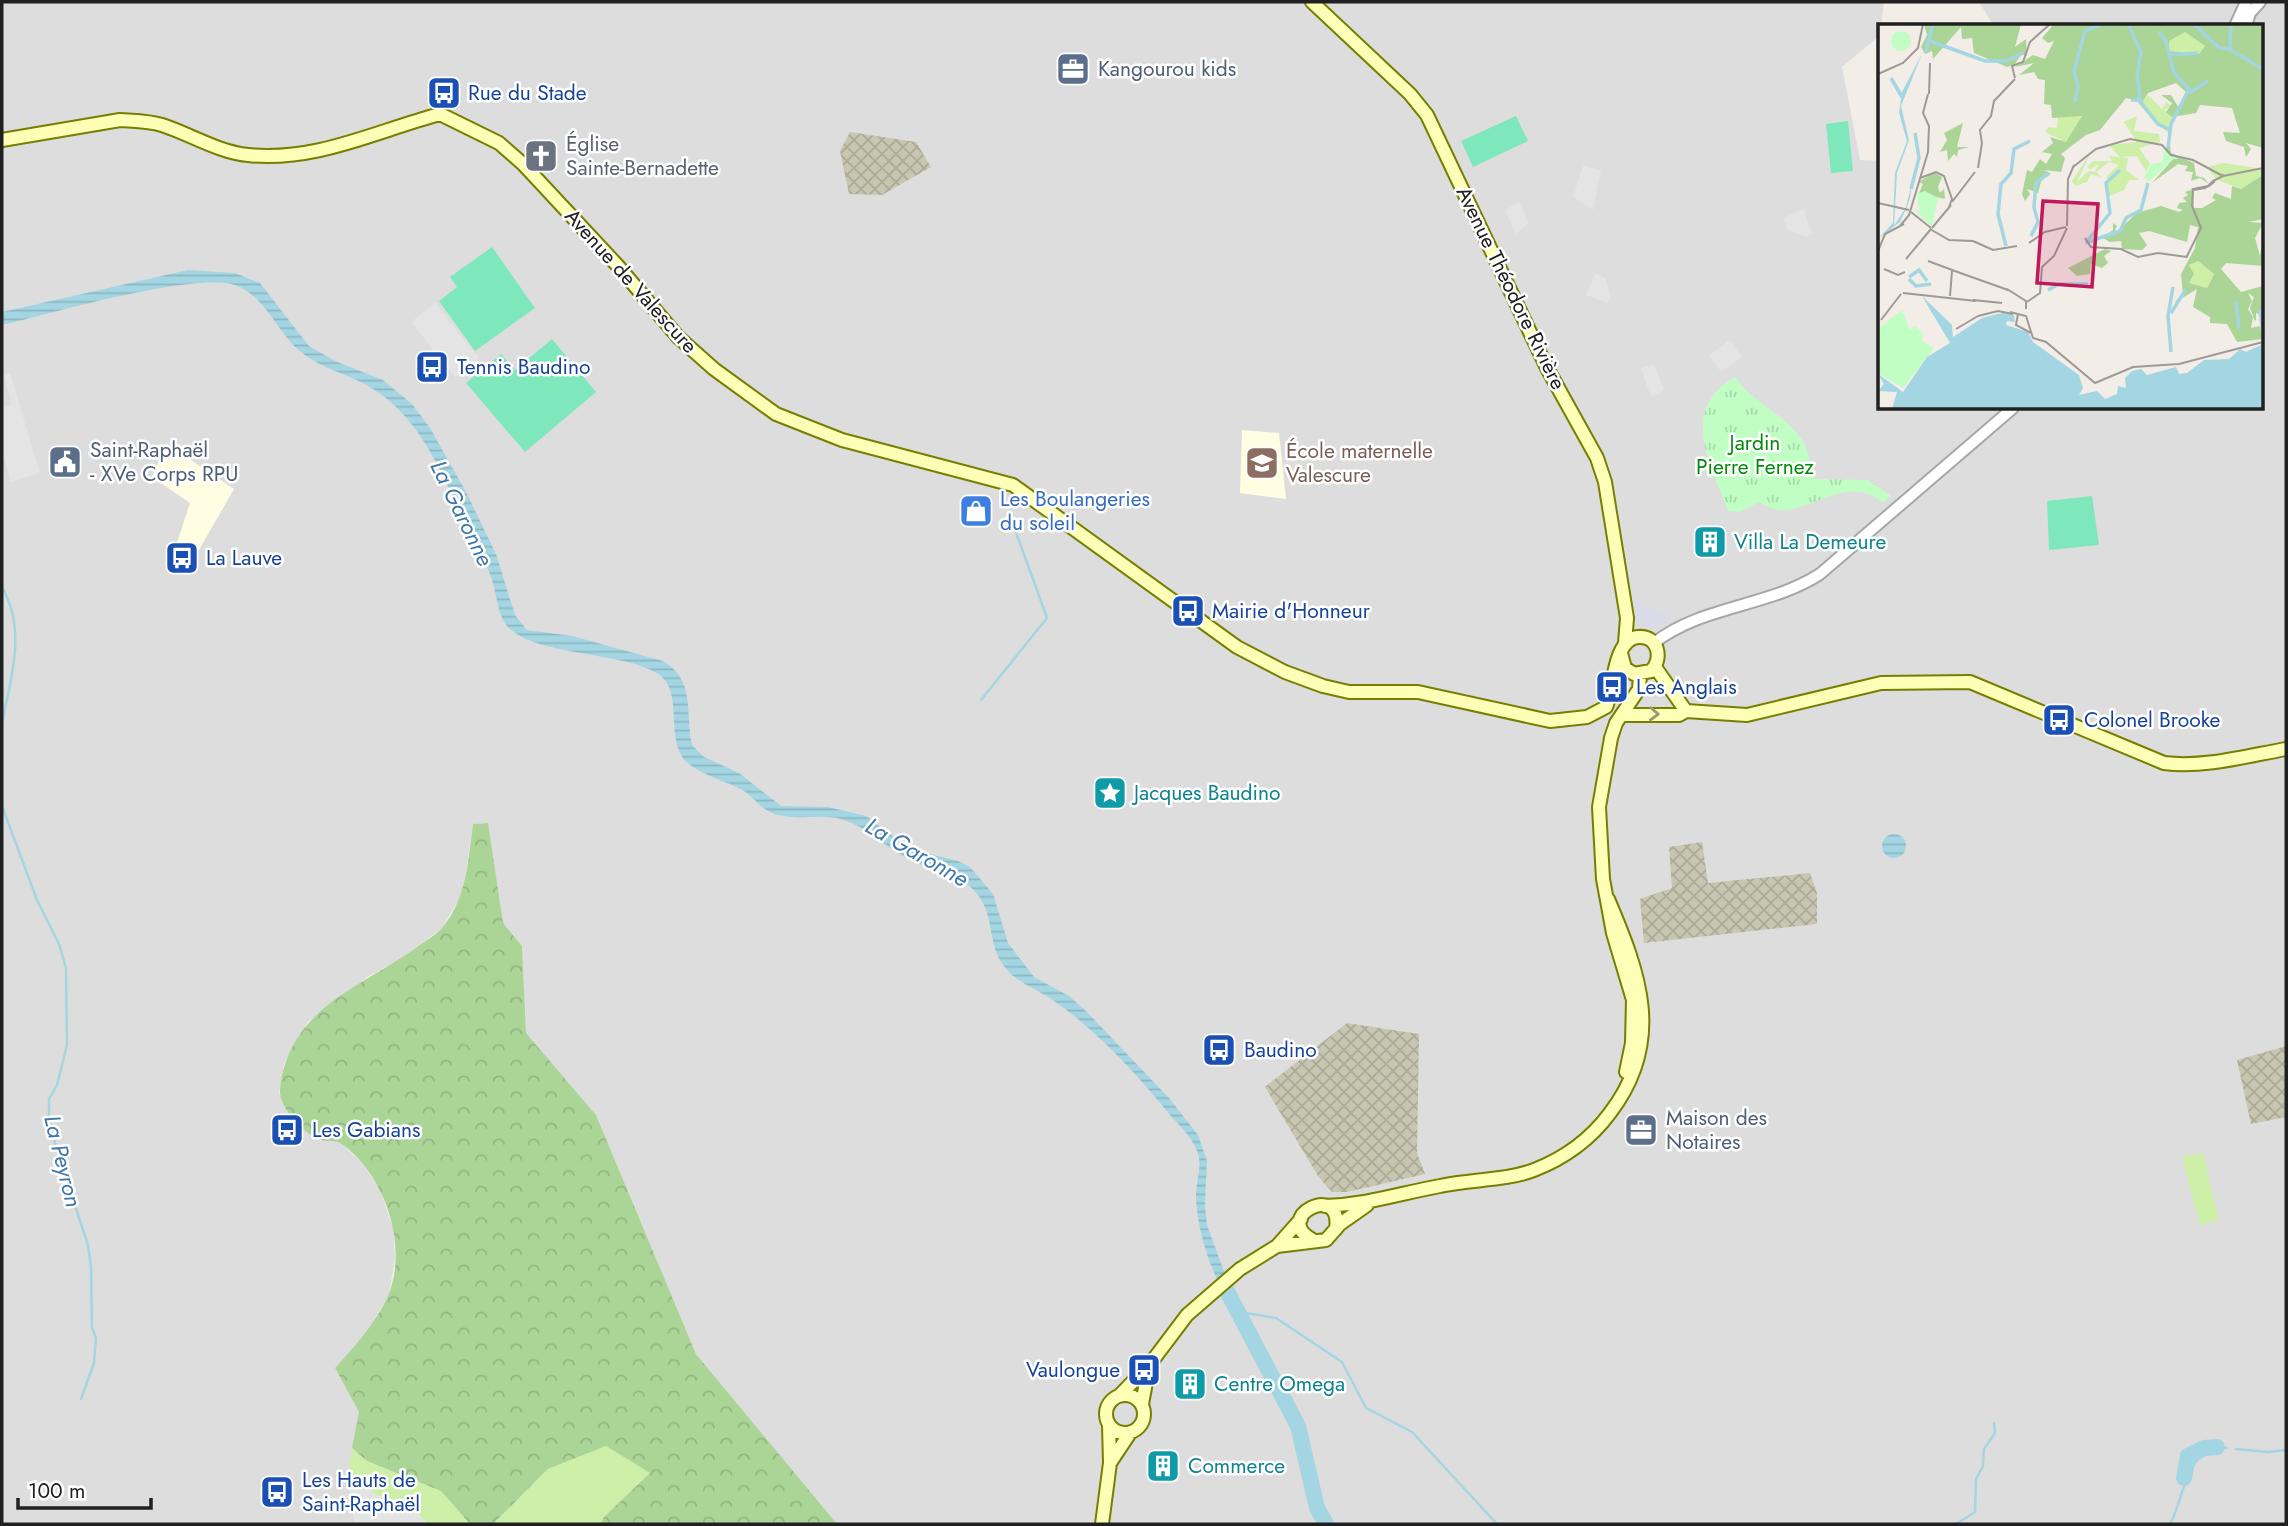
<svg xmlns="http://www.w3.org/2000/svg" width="2288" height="1526" viewBox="0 0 2288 1526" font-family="Jost,sans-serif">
	<defs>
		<pattern id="construction-cross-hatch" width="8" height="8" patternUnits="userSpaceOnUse" patternTransform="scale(1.75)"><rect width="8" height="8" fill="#c7c6b0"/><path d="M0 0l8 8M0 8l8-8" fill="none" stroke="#abaa97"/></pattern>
		<pattern id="forest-crowns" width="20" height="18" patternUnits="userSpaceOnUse" patternTransform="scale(1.75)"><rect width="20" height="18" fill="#abd497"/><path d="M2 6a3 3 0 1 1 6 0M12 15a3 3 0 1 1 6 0" fill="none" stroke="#93b682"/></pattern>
		<pattern id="park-tufts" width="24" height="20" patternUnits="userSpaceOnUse" patternTransform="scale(1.75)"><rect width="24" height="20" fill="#c1fec4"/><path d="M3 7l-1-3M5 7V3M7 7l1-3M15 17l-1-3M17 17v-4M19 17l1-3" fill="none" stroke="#a6d9a8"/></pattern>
		<pattern id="water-rules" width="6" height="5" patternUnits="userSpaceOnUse" patternTransform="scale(1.75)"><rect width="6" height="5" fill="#a3d6e2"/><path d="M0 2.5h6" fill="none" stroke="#8cb7c2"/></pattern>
	</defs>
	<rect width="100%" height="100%" fill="#f2ede6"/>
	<path fill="#dedddd" d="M2,2H1884L1880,35L1842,67L1860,160L1880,161V408H2262V26H1994L1979,2H2286V1524H837L696,1354L596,1115L526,1033L522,946L503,923L487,823L473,824L463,893L441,929L402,958L367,977L308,1022L284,1064L279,1094L319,1139L340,1142L363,1164L380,1190L393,1228L395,1258L389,1294L365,1336L335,1368L359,1412L348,1482L355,1524H2Z"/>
	<path fill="#fffee2" d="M1242,430L1279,433L1286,499L1240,493Z
		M167,444L234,489L196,555L175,549L190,503L152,477Z"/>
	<path fill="url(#construction-cross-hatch)" d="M850,132L916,142L931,167L882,195L849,194L840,151Z
		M1702,842L1708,883L1810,873L1817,893V924L1644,943L1640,899L1672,888L1669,847Z
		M1347,1023L1419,1034L1417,1153L1425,1174L1347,1192H1332L1318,1176L1265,1087Z
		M2286,1046V1117L2251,1124L2237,1060Z"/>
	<path fill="#cdefa8" d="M2203,1153L2219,1220L2200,1225L2182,1157Z
		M606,1446L651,1473L603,1518L601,1524H493L548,1469Z
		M352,1448L367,1461L441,1491L470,1524H428L419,1515L375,1494L349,1471Z"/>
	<path fill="url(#forest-crowns)" d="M488,823L503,923L522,946L526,1033L596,1115L696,1354L837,1524H601L603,1518L650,1473L606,1446L548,1469L493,1524H470L441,1491L367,1461L352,1448L359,1412L335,1368C356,1345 375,1324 388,1296C409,1246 385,1175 342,1144C336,1140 328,1141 321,1140C305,1135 278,1107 280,1089C289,1008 360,988 417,947C425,941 436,935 442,928C467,898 468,861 473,824Z"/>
	<path fill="url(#park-tufts)" d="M1735,377C1752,402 1782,413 1800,437C1810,449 1809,466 1815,479L1868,480L1891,496L1883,503C1849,473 1811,512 1780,510C1773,510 1765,505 1759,502L1740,512L1728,511C1711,464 1678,410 1735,377Z"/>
	<path fill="#7ee7bb" d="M1516,116L1528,141L1473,167L1461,141Z
		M1848,121L1853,171L1831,173L1826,124Z
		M492,247L535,308L475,351L439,301L457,287L450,277Z
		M552,339L596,392L525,452L466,383L501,354L515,370Z
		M2092,496L2099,545L2049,550L2047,501Z"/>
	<path fill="#e4e4e4" d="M1583,166L1601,170L1593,210L1573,197Z
		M1519,202L1529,223L1516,234L1505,210Z
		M1804,209L1812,234L1806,237L1787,229L1783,218Z
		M1595,274L1606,278L1610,297L1607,303L1586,295Z
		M435,303L479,358L455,377L411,322Z
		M1730,340L1742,357L1721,372L1709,355Z
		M1654,364L1664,390L1651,397L1641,368Z
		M10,373L40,473L11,482L2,449V407L12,404L4,375Z
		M349,1471L375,1494L419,1515L428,1524H355L348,1482Z"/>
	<path fill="#dadae8" d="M1631,600L1670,617L1656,629L1645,627L1637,619Z"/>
	<path fill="url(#water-rules)" d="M188,270L235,273L260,283L309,346L335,361L383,380L412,404L430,428L466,492L496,554L515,615L527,630L572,636L663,661C696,680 685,713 692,745L704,757L739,773L781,806L828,807L866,816L910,849L958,861L970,867L993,894L1008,943L1034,977L1069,996L1086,1011L1169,1098L1198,1135L1207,1161L1205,1204L1207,1225L1239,1312C1214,1288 1196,1229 1196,1195C1196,1181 1203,1165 1197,1151C1192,1137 1180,1126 1170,1115C1139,1076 1095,1029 1054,1001C1036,988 1017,984 1003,965C985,939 997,907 968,885C951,871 929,870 910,860C886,848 868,827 841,819C820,814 798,820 778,815C761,811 756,798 742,790C726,781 708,777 693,767C659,746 689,690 655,672C619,652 536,655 509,628C497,616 497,593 491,577C485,560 476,544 468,528C443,478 423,420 373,389C350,374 323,370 301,352C278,334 268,301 240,287C204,268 47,315 2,325V312Z
		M1882 846a12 12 0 1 1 24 0a12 12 0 1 1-24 0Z"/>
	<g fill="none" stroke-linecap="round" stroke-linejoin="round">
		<path stroke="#a3d6e2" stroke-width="2.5" d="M2,587C27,631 11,677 2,723
			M981,700L1047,618L1010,516
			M2,806L37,900L59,944L66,968L67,1045L57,1085L49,1099V1115L56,1148L88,1245L91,1267L92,1328L96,1338L94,1363L81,1399
			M1239,1312L1276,1318L1342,1362L1366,1408L1412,1432L1497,1524
			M2236,1449L2268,1452L2286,1450
			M1956,1524L1975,1512L1976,1479L1983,1466L1984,1449L1995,1433L1994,1423
			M2170,1524C2184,1501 2185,1444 2227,1448"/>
		<path stroke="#a3d6e2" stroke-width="16" d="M1228,1293L1298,1426L1317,1508L1326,1524
			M2184,1478L2188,1456L2204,1448L2217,1447"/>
		<defs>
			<path id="tertiary" d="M2235,26L2246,2
				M2246,26L2250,13L2260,2
				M1654,643C1703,605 1769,607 1820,574L2013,408"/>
			<path id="secondary" d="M1312,2L1410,94L1427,115L1547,368L1597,458L1605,482L1627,618L1625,643
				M2,140L120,120C134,121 149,121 162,125C190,134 218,152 248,155C316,162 376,131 440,114L499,143L523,164L618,266L678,337L714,369L776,414L842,440L1013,485L1237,647L1285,672L1323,686L1349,692H1418L1550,721L1587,717L1606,707C1614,689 1613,639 1638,637C1659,635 1663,660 1651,671L1634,674L1625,668L1621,653
				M1655,667L1686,711
				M1622,715H1679L1686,711L1747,715L1881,683L1970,682L2164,763C2204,768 2247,756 2286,749
				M1626,1072L1632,1043L1633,1000L1613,933L1603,879L1599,807L1611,738L1616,723L1639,689L1640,675
				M1325,1206C1370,1204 1397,1194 1440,1186C1471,1179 1505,1181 1534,1170C1565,1158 1590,1140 1610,1113C1665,1041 1640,974 1608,899
				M1313,1240C1270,1218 1343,1180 1336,1229
				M1277,1246L1326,1240L1340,1224L1367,1205
				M1106 1414a19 19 0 1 1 38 0a19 19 0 1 1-38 0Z
				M1120,1395L1150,1364L1187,1315L1240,1269L1277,1246L1301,1219
				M1142,1404L1149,1366
				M1110,1463L1130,1433
				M1102,1524L1110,1463L1109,1425"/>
		</defs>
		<use href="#tertiary" stroke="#a7a7a7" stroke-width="14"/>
		<use href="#secondary" stroke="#757f00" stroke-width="16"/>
		<use href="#tertiary" stroke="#fff" stroke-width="10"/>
		<use href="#secondary" stroke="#fdffb7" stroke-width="12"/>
	</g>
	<defs><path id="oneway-chevron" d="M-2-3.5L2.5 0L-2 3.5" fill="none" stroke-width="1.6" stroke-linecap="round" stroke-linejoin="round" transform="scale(1.75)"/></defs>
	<use stroke="#9a9b73" href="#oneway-chevron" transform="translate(1654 714) rotate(2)"/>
	<defs>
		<symbol id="office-square" viewBox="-11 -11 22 22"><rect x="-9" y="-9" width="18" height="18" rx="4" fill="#5c6f8a" stroke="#fff"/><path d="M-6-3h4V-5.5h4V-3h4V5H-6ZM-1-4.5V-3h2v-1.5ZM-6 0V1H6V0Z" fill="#fff"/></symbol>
		<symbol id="bus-square" viewBox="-11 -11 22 22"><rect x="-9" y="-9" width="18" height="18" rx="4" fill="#1a4fb4" stroke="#fff"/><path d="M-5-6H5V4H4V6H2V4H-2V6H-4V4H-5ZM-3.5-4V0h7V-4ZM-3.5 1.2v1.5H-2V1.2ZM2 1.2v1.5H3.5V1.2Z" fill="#fff"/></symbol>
		<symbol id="church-square" viewBox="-11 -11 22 22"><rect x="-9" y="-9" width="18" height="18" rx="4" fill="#6b7280" stroke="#fff"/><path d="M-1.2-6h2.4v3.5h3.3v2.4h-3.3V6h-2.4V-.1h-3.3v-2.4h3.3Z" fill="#fff"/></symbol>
		<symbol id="civic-square" viewBox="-11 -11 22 22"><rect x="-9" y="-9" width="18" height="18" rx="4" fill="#5c6f8a" stroke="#fff"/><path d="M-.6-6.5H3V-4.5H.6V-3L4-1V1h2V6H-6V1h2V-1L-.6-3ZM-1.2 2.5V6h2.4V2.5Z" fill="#fff"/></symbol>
		<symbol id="school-square" viewBox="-11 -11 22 22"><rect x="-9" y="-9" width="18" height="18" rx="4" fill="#8d6e63" stroke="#fff"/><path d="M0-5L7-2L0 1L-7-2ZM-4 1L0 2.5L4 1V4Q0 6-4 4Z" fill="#fff"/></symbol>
		<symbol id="shop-square" viewBox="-11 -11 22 22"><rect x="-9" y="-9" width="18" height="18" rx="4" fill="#3f7fe0" stroke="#fff"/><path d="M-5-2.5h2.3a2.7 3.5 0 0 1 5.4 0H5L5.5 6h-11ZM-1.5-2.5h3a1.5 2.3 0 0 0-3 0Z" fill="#fff"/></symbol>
		<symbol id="building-square" viewBox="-11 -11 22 22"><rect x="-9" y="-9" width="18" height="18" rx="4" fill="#0f9aa8" stroke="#fff"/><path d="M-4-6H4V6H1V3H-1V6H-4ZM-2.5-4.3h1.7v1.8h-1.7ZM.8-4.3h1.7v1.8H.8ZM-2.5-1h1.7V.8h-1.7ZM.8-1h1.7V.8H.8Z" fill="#fff"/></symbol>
		<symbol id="sight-square" viewBox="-11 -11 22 22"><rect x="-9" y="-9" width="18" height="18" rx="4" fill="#0f9aa8" stroke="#fff"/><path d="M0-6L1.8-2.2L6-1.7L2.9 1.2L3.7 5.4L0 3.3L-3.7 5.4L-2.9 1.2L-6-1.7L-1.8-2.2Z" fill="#fff"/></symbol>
	</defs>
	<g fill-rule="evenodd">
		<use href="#office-square" x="1054" y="50" width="38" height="38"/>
		<use href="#bus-square" x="425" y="74" width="38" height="38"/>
		<use href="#church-square" x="522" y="137" width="38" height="38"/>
		<use href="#bus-square" x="413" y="348" width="38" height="38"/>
		<use href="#civic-square" x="46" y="443" width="38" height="38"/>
		<use href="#school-square" x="1243" y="444" width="38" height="38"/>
		<use href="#shop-square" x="957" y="492" width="38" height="38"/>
		<use href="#building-square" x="1691" y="523" width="38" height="38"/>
		<use href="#bus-square" x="163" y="539" width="38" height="38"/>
		<use href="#bus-square" x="1169" y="592" width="38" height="38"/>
		<use href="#bus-square" x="1593" y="668" width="38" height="38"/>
		<use href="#bus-square" x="2040" y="701" width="38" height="38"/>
		<use href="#sight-square" x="1091" y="774" width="38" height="38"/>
		<use href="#bus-square" x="1200" y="1031" width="38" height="38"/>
		<use href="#bus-square" x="268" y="1111" width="38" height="38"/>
		<use href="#office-square" x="1622" y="1111" width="38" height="38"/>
		<use href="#bus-square" x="1125" y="1351" width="38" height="38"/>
		<use href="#building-square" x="1171" y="1365" width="38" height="38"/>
		<use href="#building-square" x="1144" y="1447" width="38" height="38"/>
		<use href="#bus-square" x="258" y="1473" width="38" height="38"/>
	</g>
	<g text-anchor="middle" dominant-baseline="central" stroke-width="5" stroke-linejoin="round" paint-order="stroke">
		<g font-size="21" fill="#4e5e75" stroke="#fff" text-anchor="start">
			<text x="1098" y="69">Kangourou kids</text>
			<text x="90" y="450">Saint-Raphaël<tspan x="90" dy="24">- XVe Corps RPU</tspan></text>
			<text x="1666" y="1118">Maison des<tspan x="1666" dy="24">Notaires</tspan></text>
		</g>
		<g font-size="21" fill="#164399" stroke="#fff" text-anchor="start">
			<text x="468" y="93">Rue du Stade</text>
			<text x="457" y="367">Tennis Baudino</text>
			<text x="206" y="558">La Lauve</text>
			<text x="1212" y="611">Mairie d'Honneur</text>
			<text x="1636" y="687">Les Anglais</text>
			<text x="2084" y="720">Colonel Brooke</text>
			<text x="1244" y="1050">Baudino</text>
			<text x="312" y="1130">Les Gabians</text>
			<text x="1120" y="1370" text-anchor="end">Vaulongue</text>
			<text x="302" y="1480">Les Hauts de<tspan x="302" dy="24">Saint-Raphaël</tspan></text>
		</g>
		<g font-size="21" fill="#5b616d" stroke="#fff" text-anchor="start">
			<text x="566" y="144">Église<tspan x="566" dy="24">Sainte-Bernadette</tspan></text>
		</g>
		<g font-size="21" fill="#202020" stroke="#fff">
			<text transform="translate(631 281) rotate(48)">Avenue de Valescure</text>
			<text transform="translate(1511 288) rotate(64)">Avenue Théodore Rivière</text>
		</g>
		<g font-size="21" fill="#028a09" stroke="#fff">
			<text x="1755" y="443">Jardin<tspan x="1755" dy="24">Pierre Fernez</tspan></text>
		</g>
		<g font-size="21" fill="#785e54" stroke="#fff" text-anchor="start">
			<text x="1286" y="451">École maternelle<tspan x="1286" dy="24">Valescure</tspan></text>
		</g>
		<g font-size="21" fill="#366cbe" stroke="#fff" text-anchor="start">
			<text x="1000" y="499">Les Boulangeries<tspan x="1000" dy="24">du soleil</tspan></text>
		</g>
		<g font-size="21" fill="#0d838f" stroke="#fff" text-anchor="start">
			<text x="1734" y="542">Villa La Demeure</text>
			<text x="1134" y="793">Jacques Baudino</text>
			<text x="1214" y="1384">Centre Omega</text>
			<text x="1188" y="1466">Commerce</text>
		</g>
		<g font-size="23" font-style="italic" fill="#3e77a8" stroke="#fff">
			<text transform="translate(462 513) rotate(64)">La Garonne</text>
			<text transform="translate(917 852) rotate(30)">La Garonne</text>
			<text transform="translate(63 1161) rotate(76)">La Peyron</text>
		</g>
	</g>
	<g transform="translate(1878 24)">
		<rect width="385" height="385" fill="#f2ede6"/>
		<path d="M307,8L327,22L321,30L291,27V17ZM270,71L284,85L288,78L293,82L286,86L295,94L290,109L262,80ZM198,90L204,93L188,118L167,108L171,103L179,104L180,93ZM259,92L256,107L281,110L282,118L261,124L272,140L268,147L259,132L242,133L231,121L259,118L246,98ZM212,130L199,158L211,147L217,148L221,139L213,145L209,143L215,137H234L231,132L250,134L248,146L261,156H251L246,166L229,173V152L241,141L231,138L218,148L224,154L213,150L209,158L197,162L194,157ZM345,139L385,145V151L363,165L338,155L329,143ZM320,237L336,250L329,264L311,259L316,250L310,245L312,240Z" fill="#cdefa8"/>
		<path d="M46,0H143L137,23L148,15L149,32L143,30L137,40L129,43L96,29L94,14L84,15L83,3L55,35L54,27L47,30L43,23L49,11ZM176,0H385V124L368,119L373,125L368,133L366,123L348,117L345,108L362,109L354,84L322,81L318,89L294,93L288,88L294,79L283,71H293L302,86L308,68L298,59L270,69L263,80L279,101L259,77L248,74L222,106L208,111L183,130L187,134L183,148L166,146L173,150L164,154L160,169L149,165L152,170L147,177L144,170L149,146L154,148L162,135L168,140L174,130L164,128L175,119L172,113L188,118L204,92L174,94L173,81L166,80L167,56L160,55L156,48L141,51L156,39L137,43L155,31L167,35L176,17L170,19L164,14ZM307,8L327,22L321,30L291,27V17ZM85,99L79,123H91L80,126L79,133L76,130L70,137L69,126L62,128L69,116L66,109ZM291,114L293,129L316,139L318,152L326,154L331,160L322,154L313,157L315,148L307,147L310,142L300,140L274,159L295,135H300L288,126ZM56,148L64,153L60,163L62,169L66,165L67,175L41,169L45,160L41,158ZM385,151V195L371,198L385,199L377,214L382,232L385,212V242L348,239L343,245L363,268L385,262V291L378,289V296L377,297L372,284L376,273L370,269L374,277L370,285L375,293L373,304L382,302L385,315L359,318L349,300L332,299V293L315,283L319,265L296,279L305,270L303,250L317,224L320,203L312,201L309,218L271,207L261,209L269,221L264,226L244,225L243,217L232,218L225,214L235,206V199L239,202L235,211L259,189L283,182L301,188L305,186L299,184L301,179L309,178L305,174L310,171L307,168L315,165L316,184H324L338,176L334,174L337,169L353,175L354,162L363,165ZM320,237L336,250L329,264L311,259L316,250L311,241ZM227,225L233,227L226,232L230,239L224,244L213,240L212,250L199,252L190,244Z" fill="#abd497" fill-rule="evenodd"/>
		<path d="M13 17a10 10 0 1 1 20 0a10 10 0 1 1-20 0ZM287,125L300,135H295L271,157L266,154L273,140L284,138ZM47,167L60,174L54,203L35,184L42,187L38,170ZM24,286L32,306L37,302L46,311L43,316L56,324L25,364L0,349V305Z" fill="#c1fec4"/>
		<path d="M44,30L23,82L31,116L19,149L16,202L28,183L34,159L32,174L29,183L22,198L0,215L15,199L17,149L29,117L21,89L24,68ZM44,272L74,301L75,313L104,294L128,288L136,291L137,298L128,297V301L150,308L155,318L201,351L205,364L201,371L219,367L227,375L239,370L240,362L248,364L247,354L254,347L263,345L269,351L298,343L301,350L309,349L326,336L351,335L362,325L368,328L385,320V385H14L19,368L0,367L6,360L0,350L25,368L49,333L72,319Z" fill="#a3d6e2"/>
		<path fill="none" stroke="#a3d6e2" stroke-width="3.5" d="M250,0L263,28L259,51L263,80M316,0L341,24L351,25L385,45M281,7L288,18L296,49L311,65L293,100L290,124M52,17L107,37H128L145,29M352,25L353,0M47,29L55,0M292,31L320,29M13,54L24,73M311,69L330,57M253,76H261L280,100L292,106M197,78L200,61L196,47L207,7L222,1M33,165L41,134L37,109M153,212L160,198L156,183L158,159L171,149M210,216L232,189L228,159L242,146M207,219L242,207L248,194L263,186L270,159M128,222L120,190L123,160L133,149L136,125L152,117M31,253L41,246L49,257M31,255L38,262L53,260M170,266L181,260H210M358,277L361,304M382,286L385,309M293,289L308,265M129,297L123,295L118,307L141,385M293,328L290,292L295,263M90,385L118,314"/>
		<path fill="none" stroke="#9e9b97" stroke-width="2" d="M0,50L25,39L40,24L45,0M137,54L134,42L145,38L152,18L172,0M51,70L52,39M104,120L102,106L113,92L116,77L137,55M195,143L218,125L252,115L284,121L293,131L315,136L343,151M100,144L104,119M345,152L385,144M42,154L58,148L66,152L74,175L71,183M336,157V158L331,162L327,164L316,166L315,165L330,162L335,157L345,152L344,150M74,178L97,148M0,179L31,186M33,188L53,204M22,202L31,191L50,128L51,102L45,89L50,70M189,202L190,155L196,141M54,204L73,181M52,205L71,216L95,217M207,214L213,223L243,225L260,233L280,229L309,233M95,217L115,226L139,222M151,219L167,208L188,203M0,227L7,210L26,200M308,234L323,204L314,182L315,166M28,235L53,205M50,237L77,247M6,245L20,251L27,248M74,246L130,266M129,265L148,277V285M25,269L98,277M72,272L74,247M95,276L124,279M149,278L162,269L164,243L176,232L189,204M132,288L148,292L155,314L168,318L217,359L255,343L301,340L385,318M140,290L138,301L153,309M100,292L120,287L135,290M3,296L23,270M78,305L100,292"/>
		<path fill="#c2185b" fill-opacity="0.15" stroke="#c2185b" stroke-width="3.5" d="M165,177L220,180L214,263L159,259Z"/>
		<rect width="385" height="385" fill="none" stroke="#202020" stroke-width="3.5"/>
	</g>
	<rect width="2288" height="1526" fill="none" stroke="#202020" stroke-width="7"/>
	<path d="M18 1498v10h133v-10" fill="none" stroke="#202020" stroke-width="3.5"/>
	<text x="28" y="1498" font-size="21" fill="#202020" stroke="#ffffff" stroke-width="5" paint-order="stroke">100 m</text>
</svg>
